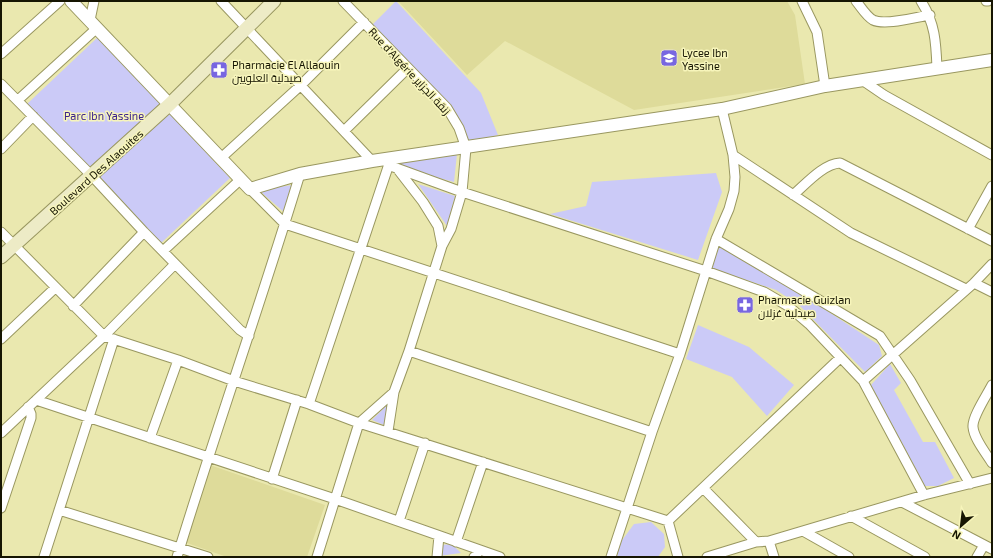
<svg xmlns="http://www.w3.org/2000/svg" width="993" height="558" viewBox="0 0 993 558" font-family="'Exo 2',Cairo,sans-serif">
	<rect width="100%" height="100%" fill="#eae8af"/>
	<path fill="#dedb9a" d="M398,1H787L795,15L805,84L634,110L505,41L467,75Z
		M210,465L325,505L307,557H227L184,542Z"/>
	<path fill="#cbcaf7" d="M396,1L481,93L498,135L468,142L453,110L372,25Z
		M98,37L230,178L159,245L27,104Z
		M457,154L454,182L401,168L400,163Z
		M716,173L722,192L698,260L550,214L586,206L592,182Z
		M418,184L455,196L447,226Z
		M293,185L285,213L262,193L263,189Z
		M720,245L752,266L794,289L879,345L882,356L865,372L799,305L776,290L711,268Z
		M698,325L749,347L794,385L767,416L732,377L686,359Z
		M890,364L901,383L894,390L923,442H935L954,478L938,486H925L871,385Z
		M390,402L384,425L372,420Z
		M651,522L664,534L665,547L658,557H617L620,543L634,524Z
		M452,544L461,553L439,556L441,545Z"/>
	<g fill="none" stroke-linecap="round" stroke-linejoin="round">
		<defs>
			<path id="minor" d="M221,1L372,161
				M343,1L447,108L459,128L466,148L462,192L451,229L442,246L409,351L394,392L388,431
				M802,1L817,32L825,86
				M856,1C861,7 866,16 873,20C885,26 916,17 930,15
				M921,1C935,23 936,42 937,68
				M986,1H988
				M90,20L94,1
				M1,54L60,1
				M862,80L884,95L992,155
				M1,84L92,176L144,232L240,330L249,336
				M18,100L97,28
				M344,131L408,68
				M1,149L33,116
				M733,155L851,233L966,289
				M221,158L300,86L364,22
				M388,165L462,192L706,271L764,292L788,306L809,324L863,381L924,495
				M399,171L423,202L438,226L442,246
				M250,189L285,224L680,354
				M793,195C806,184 823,164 840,163L992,241
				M968,229L992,186
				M1,232L104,336L178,360L234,381L309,404L359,423L668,521
				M716,239L880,336L910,380L970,484
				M163,251L241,179
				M974,283L992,292
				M73,306L144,232
				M1,339L55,288
				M409,351L652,432
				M863,381L974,283L992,264
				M992,385C987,395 972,417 973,427C974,439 986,453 992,463
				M36,400L335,499L500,557
				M309,404L390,161
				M1,433L104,336L175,264
				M150,438L178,360
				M272,479L297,400
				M703,488L756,542
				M902,502L992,549
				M1,508L31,418V414L28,407
				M59,510L208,557
				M851,516L925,557
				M399,521L425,443
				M803,531L849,557
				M769,541L774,557
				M456,542L483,462
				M44,557L114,339
				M177,557C216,429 261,303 300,174
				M317,557L359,423L394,392
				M437,557L439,536
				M474,557H477
				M611,557L652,432L680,354L716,239L729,209L734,191L735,177L733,155L722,109
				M678,557L668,521L840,358
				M707,557L756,542L769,541L924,495L992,478
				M977,557L984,545"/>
			<path id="tertiary" d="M71,1L250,189L300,174L372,161L722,109L825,86L992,60"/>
			<path id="secondary" d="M1,257L170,104L274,1"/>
		</defs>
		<use href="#minor" stroke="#999760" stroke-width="11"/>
		<use href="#tertiary" stroke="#999760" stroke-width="14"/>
		<use href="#secondary" stroke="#999760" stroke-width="15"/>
		<use href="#minor" stroke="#fff" stroke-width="9"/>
		<use href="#tertiary" stroke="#fff" stroke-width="12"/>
		<use href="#secondary" stroke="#edebc6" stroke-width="13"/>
	</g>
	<defs>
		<symbol id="university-square" viewBox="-11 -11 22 22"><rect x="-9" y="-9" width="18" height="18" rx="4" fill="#7866e1" stroke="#f7f5bb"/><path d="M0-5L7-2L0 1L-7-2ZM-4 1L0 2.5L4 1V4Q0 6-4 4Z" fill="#fff"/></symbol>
		<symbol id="pharmacy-square" viewBox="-11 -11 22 22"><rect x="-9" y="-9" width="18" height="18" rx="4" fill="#7866e1" stroke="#f7f5bb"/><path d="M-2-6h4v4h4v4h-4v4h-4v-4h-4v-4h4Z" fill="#fff"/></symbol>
	</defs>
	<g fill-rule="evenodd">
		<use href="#university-square" x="659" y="48" width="20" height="20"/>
		<use href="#pharmacy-square" x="209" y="60" width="20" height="20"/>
		<use href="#pharmacy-square" x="735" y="295" width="20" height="20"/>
	</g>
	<g text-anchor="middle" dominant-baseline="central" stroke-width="3" stroke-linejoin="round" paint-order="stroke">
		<g font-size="11" fill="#161502" stroke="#f7f5bb" text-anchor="start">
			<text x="682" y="52">Lycee Ibn<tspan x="682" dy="13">Yassine</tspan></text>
			<text x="232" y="64">Pharmacie El Allaouin<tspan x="232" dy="13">صيدلية العلويين</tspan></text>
			<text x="758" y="299">Pharmacie Guizlan<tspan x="758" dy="13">صيدلية غزلان</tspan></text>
		</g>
		<g font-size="11" fill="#161502" stroke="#f7f5bb">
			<text transform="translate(410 71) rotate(47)">Rue d'Algérie زنقة الجزاير</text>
			<text transform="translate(96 172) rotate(-42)">Boulevard Des Alaouites</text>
		</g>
		<g font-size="11" fill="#3b228c" stroke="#f7f5bb">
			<text x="104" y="115">Parc Ibn Yassine</text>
		</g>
	</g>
	<rect width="993" height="558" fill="none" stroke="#161502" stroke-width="4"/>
	<g transform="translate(961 526) rotate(208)" stroke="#f7f5bb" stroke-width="3" paint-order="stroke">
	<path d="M0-3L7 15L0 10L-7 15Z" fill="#161502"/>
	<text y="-6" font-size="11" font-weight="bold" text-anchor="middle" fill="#161502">N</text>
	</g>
</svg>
